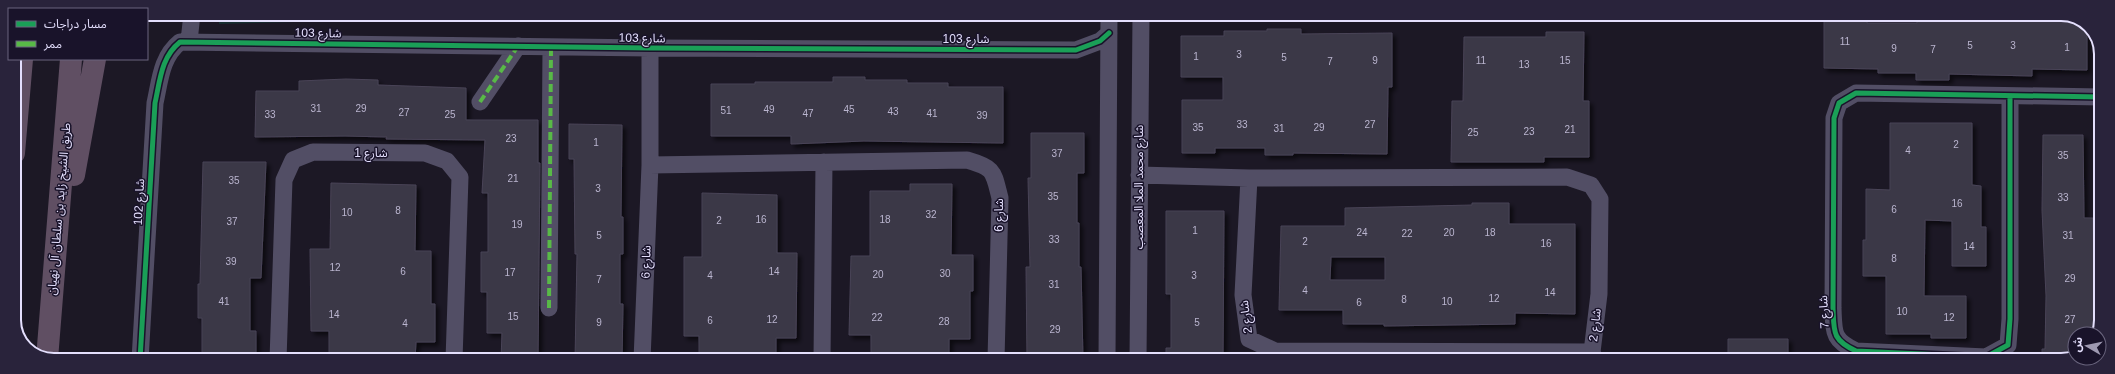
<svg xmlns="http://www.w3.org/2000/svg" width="2115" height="374" viewBox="0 0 2115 374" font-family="Helvetica,'Noto Sans Arabic',sans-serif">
	<defs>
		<filter id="shadow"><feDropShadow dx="3.5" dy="3.5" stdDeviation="2" flood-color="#0009"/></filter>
	</defs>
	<rect width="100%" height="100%" fill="#1c1825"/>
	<path fill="#182f32" d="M219,14H615L219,24Z
		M878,14H1073V22Z"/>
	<path fill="#3b3746" stroke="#494457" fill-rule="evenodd" filter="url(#shadow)" d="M1824,14H1867V23H1917V18L2066,14L2087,25V70L2032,69V76L1949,74V80H1916V73H1878V69L1824,68Z
		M1267,29H1301V34L1392,33V87H1388L1387,154L1293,153V155H1265V148H1215V153H1182V100H1223V77H1181V36H1224V31H1267Z
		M1546,32H1584L1583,101H1589V157H1544V162H1451L1452,101H1463L1464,37H1546Z
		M833,77H865V80H907V83H948V87H1003V143L864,141L791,144V136H711V84H755V82H833Z
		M346,79L378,80V85L466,88V120H538V163H540L538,360H501L502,333H487V292H481V252H488V193H482L485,140L386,139L387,137L345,136L255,137L256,91H299V81Z
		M1890,123H1972V185L1981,186V227H1986V266H1952V221L1925,220L1924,296H1966V338H1931V334H1886V276H1863V240H1866V189L1890,190Z
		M569,124L622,125L621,217H623V254H620V304H623L622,360H575L577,254H575L574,159H569Z
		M1031,133H1084V173H1077V223H1079V267H1081L1083,360H1027L1026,267H1030L1028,178H1031Z
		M2043,135H2083L2084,218H2093L2095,334H2075V355L2061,360H2042V349H2045L2046,296L2042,210Z
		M203,162H266L261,278H250V331H256V360H202V318H198V284H200Z
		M331,183L416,185L415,251H431V304H435V342H416L415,360H329V331H311L310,249H330Z
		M910,184H952L951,255H973V291H970V339H949V360H871V335H849L851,256H870V191H910Z
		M702,193L777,195V253H797L796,338H776V360H699V336H684V257H702Z
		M1472,203H1509V224H1575V314L1515,313V324L1384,326V324H1343V310H1279L1281,226H1345V208L1472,205ZM1331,257H1385V280H1330Z
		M1166,211H1224L1223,360H1166V348H1171V294H1166Z
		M1728,339H1788V360H1728Z"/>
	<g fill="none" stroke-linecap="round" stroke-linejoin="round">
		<path stroke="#524e65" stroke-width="17" d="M189,41L192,14
			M2010,97V319L2008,345L1986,357L1856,351C1832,340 1834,332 1833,308L1834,118L1839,103L1856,93L2101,97
			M480,102L518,46
			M650,165L967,160C995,168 993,171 1000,198L996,360
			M1139,175L1249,178L1567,177L1591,185L1600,199L1599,294L1592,352L1595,360
			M1249,178L1243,295L1249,339L1275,351L1592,352
			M549,308L551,47
			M140,360L155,103C160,81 161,57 180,42L650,48L1076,50L1100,41L1109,33
			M278,360L284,180L293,160L313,152L425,153L447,161L460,177L454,360
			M642,360L650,165V48
			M822,360L824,162
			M1107,360L1109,14
			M1138,360L1141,14"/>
		<path stroke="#604f63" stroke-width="22" d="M14,153L22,59
			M74,175L95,59
			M47,359L71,59"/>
		<path stroke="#58b947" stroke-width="4" stroke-dasharray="8 4" stroke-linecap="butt" d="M480,102L518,46
			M549,308L551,47"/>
		<defs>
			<path id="cycleway" d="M2010,97V319L2008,345L1986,357L1856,351C1832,340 1834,332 1833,308L1834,118L1839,103L1856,93L2101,97
				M140,360L155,103C160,81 161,57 180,42L650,48L1076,50L1100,41L1109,33"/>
		</defs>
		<use href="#cycleway" stroke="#19132a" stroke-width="8"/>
		<use href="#cycleway" stroke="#1a9f57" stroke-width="5"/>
	</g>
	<g text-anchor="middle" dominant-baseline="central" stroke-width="3" stroke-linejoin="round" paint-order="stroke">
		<g font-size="10" fill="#bab5cf">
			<text x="1845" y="41">11</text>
			<text x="1970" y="45">5</text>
			<text x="2013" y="45">3</text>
			<text x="2067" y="47">1</text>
			<text x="1894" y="48">9</text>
			<text x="1933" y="49">7</text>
			<text x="1239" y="54">3</text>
			<text x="1196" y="56">1</text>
			<text x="1284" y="57">5</text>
			<text x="1375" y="60">9</text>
			<text x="1481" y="60">11</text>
			<text x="1565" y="60">15</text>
			<text x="1330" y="61">7</text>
			<text x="1524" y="64">13</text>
			<text x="316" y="108">31</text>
			<text x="361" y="108">29</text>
			<text x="769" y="109">49</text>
			<text x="849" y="109">45</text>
			<text x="726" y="110">51</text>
			<text x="893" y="111">43</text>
			<text x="404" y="112">27</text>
			<text x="808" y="113">47</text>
			<text x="932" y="113">41</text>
			<text x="270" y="114">33</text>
			<text x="450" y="114">25</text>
			<text x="982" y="115">39</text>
			<text x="1242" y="124">33</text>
			<text x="1370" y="124">27</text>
			<text x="1198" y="127">35</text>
			<text x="1319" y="127">29</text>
			<text x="1279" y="128">31</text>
			<text x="1570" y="129">21</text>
			<text x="1529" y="131">23</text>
			<text x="1473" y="132">25</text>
			<text x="511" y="138">23</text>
			<text x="596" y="142">1</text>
			<text x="1956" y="144">2</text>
			<text x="1908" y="150">4</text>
			<text x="1057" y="153">37</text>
			<text x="2063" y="155">35</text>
			<text x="513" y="178">21</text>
			<text x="234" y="180">35</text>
			<text x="598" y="188">3</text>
			<text x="1053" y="196">35</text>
			<text x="2063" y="197">33</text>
			<text x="1957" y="203">16</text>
			<text x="1894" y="209">6</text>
			<text x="398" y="210">8</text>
			<text x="347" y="212">10</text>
			<text x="931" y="214">32</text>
			<text x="761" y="219">16</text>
			<text x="885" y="219">18</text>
			<text x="719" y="220">2</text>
			<text x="232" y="221">37</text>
			<text x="517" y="224">19</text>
			<text x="1195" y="230">1</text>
			<text x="1362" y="232">24</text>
			<text x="1449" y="232">20</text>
			<text x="1490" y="232">18</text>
			<text x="1407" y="233">22</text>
			<text x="599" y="235">5</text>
			<text x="2068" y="235">31</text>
			<text x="1054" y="239">33</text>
			<text x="1305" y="241">2</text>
			<text x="1546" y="243">16</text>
			<text x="1969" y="246">14</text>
			<text x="1894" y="258">8</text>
			<text x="231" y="261">39</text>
			<text x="335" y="267">12</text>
			<text x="403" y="271">6</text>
			<text x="774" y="271">14</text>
			<text x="510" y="272">17</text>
			<text x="945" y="273">30</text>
			<text x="878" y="274">20</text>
			<text x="710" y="275">4</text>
			<text x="1194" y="275">3</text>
			<text x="2070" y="278">29</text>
			<text x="599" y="279">7</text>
			<text x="1054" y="284">31</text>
			<text x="1305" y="290">4</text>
			<text x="1550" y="292">14</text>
			<text x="1494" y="298">12</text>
			<text x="1404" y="299">8</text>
			<text x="224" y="301">41</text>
			<text x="1447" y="301">10</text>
			<text x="1359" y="302">6</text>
			<text x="1902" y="311">10</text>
			<text x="334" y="314">14</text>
			<text x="513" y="316">15</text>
			<text x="877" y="317">22</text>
			<text x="1949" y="317">12</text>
			<text x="772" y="319">12</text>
			<text x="2070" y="319">27</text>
			<text x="710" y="320">6</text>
			<text x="944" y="321">28</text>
			<text x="599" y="322">9</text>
			<text x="1197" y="322">5</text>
			<text x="405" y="323">4</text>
			<text x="1055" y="329">29</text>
		</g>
		<g font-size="12" fill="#e4dffd" stroke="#19132a">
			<text transform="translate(318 33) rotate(1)">شارع 103</text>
			<text transform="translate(642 38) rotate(1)">شارع 103</text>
			<text x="966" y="39">شارع 103</text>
			<text x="371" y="153">شارع 1</text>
			<text transform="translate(1139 187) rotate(-90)">شارع محمد الملا المعصب</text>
			<text transform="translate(139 202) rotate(-87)">شارع 102</text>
			<text transform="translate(59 209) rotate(-85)">طريق الشيخ زايد بن سلطان آل نهيان</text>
			<text transform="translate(999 215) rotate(-90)">شارع 6</text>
			<text transform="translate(646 262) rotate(-88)">شارع 6</text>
			<text transform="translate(1824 312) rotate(-93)">شارع 7</text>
			<text transform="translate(1246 317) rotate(-97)">شارع 2</text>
			<text transform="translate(1595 325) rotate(-83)">شارع 2</text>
		</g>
	</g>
	<path d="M0 0H2115V374H0ZM54 21H2061A33 33 0 0 1 2094 54V320A33 33 0 0 1 2061 353H54A33 33 0 0 1 21 320V54A33 33 0 0 1 54 21Z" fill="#29233b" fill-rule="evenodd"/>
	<path fill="none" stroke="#e4dffd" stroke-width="2" d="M54 21H2061A33 33 0 0 1 2094 54V320A33 33 0 0 1 2061 353H54A33 33 0 0 1 21 320V54A33 33 0 0 1 54 21Z"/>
	<rect x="8" y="8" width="140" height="52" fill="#19132a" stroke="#6a657e"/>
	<rect x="16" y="21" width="20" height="6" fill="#1a9f57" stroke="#6a657e"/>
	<text x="44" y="28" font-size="12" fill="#e4dffd">مسار دراجات</text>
	<rect x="16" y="41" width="20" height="6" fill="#58b947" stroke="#6a657e"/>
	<text x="44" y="48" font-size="12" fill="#e4dffd">ممر</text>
	<g transform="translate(2087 346) rotate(279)"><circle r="19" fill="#19132a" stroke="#6a657e"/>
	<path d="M0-3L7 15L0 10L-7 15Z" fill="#9e99b1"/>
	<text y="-6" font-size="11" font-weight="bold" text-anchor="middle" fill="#e4dffd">ش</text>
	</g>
</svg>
